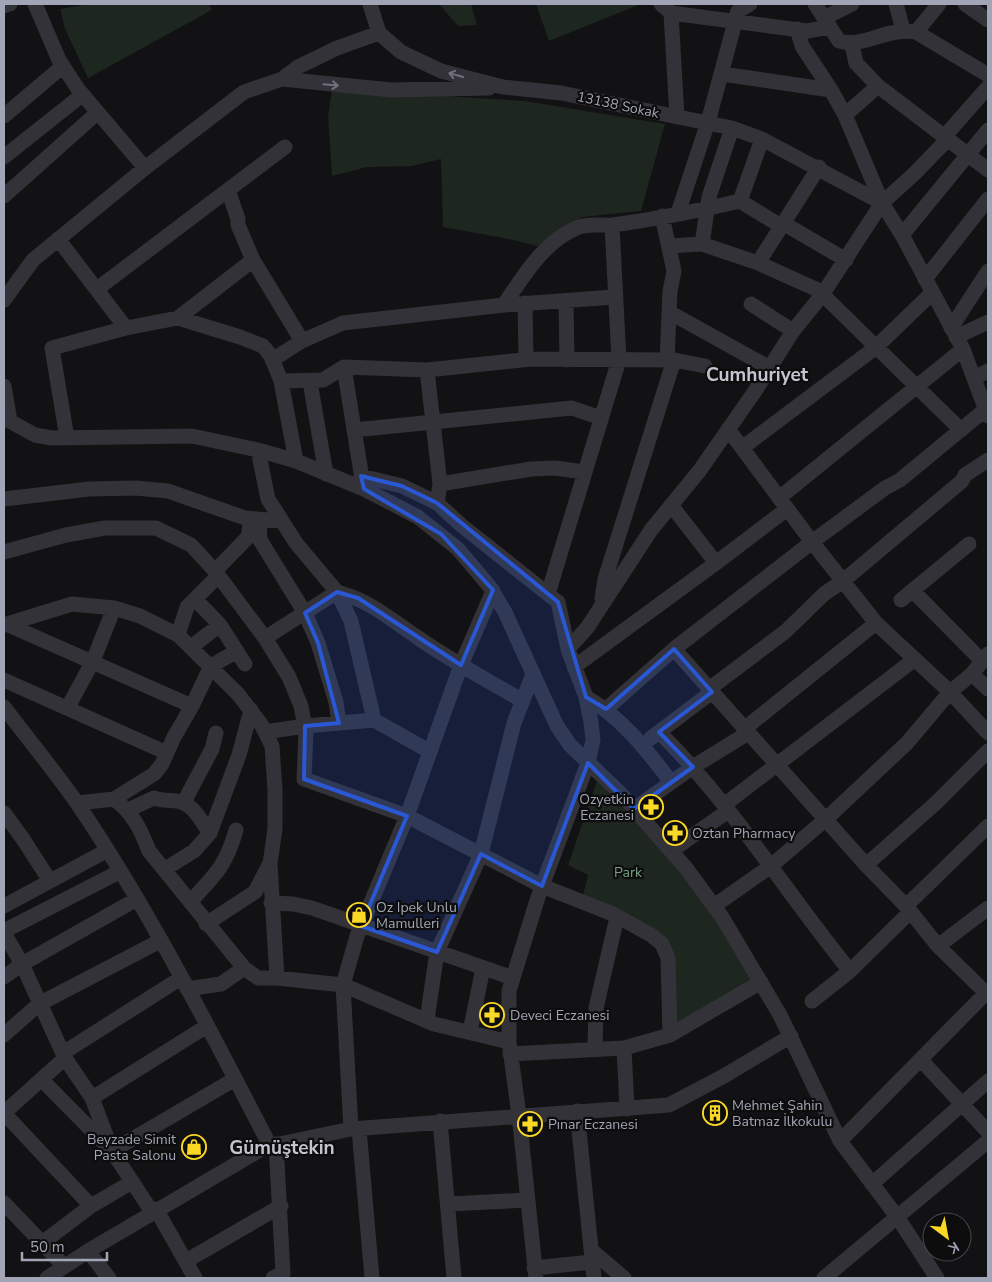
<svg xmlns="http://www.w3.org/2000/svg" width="992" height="1282" viewBox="0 0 992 1282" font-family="'Nunito Sans',sans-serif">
	<rect width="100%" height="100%" fill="#121113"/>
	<path fill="#1e2620" d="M89,4H209L212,10L88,78L65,29L60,9Z
		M439,4H471L477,25L458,26Z
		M536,4H641L549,41Z
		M332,89L525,101L665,124L641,211L582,217L538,246L509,239L443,227L441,159L412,166L367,167L332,176L328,116Z
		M597,781L654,840L695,889L756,982L678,1027L674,1015L668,944L583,895L588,875L568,865Z"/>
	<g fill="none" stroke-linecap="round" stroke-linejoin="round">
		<path stroke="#323238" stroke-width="15" d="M35,4L59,60L78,89L145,168
			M370,4L379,33L401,52L441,71L503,87L561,93L732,128L762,139L882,203
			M661,4L671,13L807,31L829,27
			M815,4L839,41C865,48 886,27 916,32L988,75
			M896,4L903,30
			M965,4L988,20
			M4,6L10,4
			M671,13L677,117
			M824,18L852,4
			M797,29L802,46L831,90L845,115L882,203L902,235L963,349L988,416
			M916,32L939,4
			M852,45L856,63L878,86L988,170
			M722,74L831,90
			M282,79L391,90L489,88
			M845,115L878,86
			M4,116L63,66
			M732,128L709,197L702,244L758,263L818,290L961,430
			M944,137L988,87
			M762,139L740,201L781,226
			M285,147L228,190L238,219V225L253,260L302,341
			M4,157L82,95
			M4,196L97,113
			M678,213L708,122L738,11L750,4
			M662,216L674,271L670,291L667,361
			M783,223L846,260
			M902,235L988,130
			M58,239L126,328
			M669,246L702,244
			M758,263L819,167
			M925,279L988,199
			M97,289L228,190
			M4,300L33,260L145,168L244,92L282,79L298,67L337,48L379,33
			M566,301L567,360
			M525,303L526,359
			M751,304L793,331
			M504,305L614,297
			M669,312L768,367
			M178,318L253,260
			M951,328L988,271
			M956,337L988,322
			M272,360L302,341L343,323L504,305C523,276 545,240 579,227C589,223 602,226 613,225C656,219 698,211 740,201
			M344,367L363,485
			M974,378L988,371
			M281,381L323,380L344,367L427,370L531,359L674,360L705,366
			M310,382L326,474
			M4,386L10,421
			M986,409L900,480L885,488L812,542L674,649L866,865L906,906L938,946L988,995
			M4,418L35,435L52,438L192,436L258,450L296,461L364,489L418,517L458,549L490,587L505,612L557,726L570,745L621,794L686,868L722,917L780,1015L840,1141L898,1218L937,1278
			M728,429L812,542L876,623L950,692L988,733
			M354,430L572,408L601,418
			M67,438L52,348L126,328L178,318L240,337L263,346L271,356L281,381L296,461
			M742,448L875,348L932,293
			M258,450L268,499L296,543L337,592L265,638
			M361,476L402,486L437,503L440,484L427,370
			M440,484L531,469L555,468L584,472
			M779,498L963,349
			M4,499L89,489L136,488L168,491L245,518L281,521
			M437,503L461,525L558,602L568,649L586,697L591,722L593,740L588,763L538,897L509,991V1042L519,1115L536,1278
			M671,505L716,563L787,509
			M259,521L260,540L305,613L318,643L336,702L339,723
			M4,552L66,535L105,528H156L191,545L215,571L265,638L289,677L301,706L306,733L304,779L407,816L542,886L613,914L651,935L662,944L668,958L670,1035
			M215,571L248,537L251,519
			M913,591L982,661
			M548,594L619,360L612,225
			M602,598L605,579L674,360
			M195,599L220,625L245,664
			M901,600L969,544
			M6,624L192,706
			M4,625L72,604L114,608L140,616L178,635L238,694L261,724L272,746L275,790V829L270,864L277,978L343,985L434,1024L509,1042
			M178,635L187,607L218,576
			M191,647L220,625
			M568,649L587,628L651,530L700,470L755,391L793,331L822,295L882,203L915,173L947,140
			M574,667L716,563
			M972,674L988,689
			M4,680L167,753
			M709,689L786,631L824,594L843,581L962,481L965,475L988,460
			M586,697C622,718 646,749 671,782
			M4,707C28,739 54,770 77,803C150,911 210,1030 270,1146
			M68,707L93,661L114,608
			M606,709L674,649
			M744,729L876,623
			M265,732L305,726L374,720
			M659,732C733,805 785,891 850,971
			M651,738L712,692
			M429,751L374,720L351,621L337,592C371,601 388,618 417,637C451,661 487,680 523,701
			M114,799L154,774L162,764L174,737L192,706L211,666L237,651
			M184,802L212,749L216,733
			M77,803L114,799C133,813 141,830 149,851L244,968L258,978H277
			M724,805L915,659
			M634,809L693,767L748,733
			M128,810L154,798C162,801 169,800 177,801C193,803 201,821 210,833
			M4,813L23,839L50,881
			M671,851L728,811
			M866,865L937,802L988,751
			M165,869L194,851L210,833L239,755L251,710
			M190,902C215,875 226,866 236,830
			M271,903L293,904L312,908L513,978
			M4,906L106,851
			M714,906L771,866L826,819L907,743L950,692L972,674L988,654
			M906,906L988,826
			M206,924L255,892L269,865
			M4,931L119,872
			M4,933L22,964L65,1058L92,1098L112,1151L152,1212
			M938,946L988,908
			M4,977L22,964L137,899
			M187,989L221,984L244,968
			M812,1001L850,971L910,912
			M427,1020L437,952L481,854L514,723L533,674
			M470,1032L483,968
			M4,1035L39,1004L160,941
			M624,1048L627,1109
			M595,1049L596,1008L617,917
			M63,1053L181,978
			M510,1054L624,1048L670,1035L761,982
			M921,1060L988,1132
			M42,1080L112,1151L235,1079
			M92,1098L207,1026
			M577,1111L594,1278
			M4,1113L91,1206
			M4,1113L65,1058
			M440,1121L454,1278
			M351,1129L343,985L357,936L407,816L461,665L493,591
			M359,1129L372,1278
			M840,1141L986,993
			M872,1184L988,1081
			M4,1203L64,1266
			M449,1204L527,1200
			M156,1209L195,1278
			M42,1243L91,1206L132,1182
			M591,1250L624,1278
			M186,1261L281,1206
			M534,1268L592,1262
			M47,1278L88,1251
			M109,1278L88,1251L265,1147L351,1129L669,1105L724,1076L791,1036
			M273,1278L283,1273L276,1144
			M824,1278L988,1141"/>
	</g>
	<defs><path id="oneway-shaft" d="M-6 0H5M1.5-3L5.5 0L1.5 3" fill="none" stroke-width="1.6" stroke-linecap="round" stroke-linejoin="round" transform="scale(1.25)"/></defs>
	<g stroke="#70717d">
		<use href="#oneway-shaft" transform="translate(456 75) rotate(-165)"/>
		<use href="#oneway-shaft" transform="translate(331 85) rotate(5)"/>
	</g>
	<path fill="#2a57d4" fill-opacity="0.2" stroke="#2a57d4" stroke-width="4" stroke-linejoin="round" d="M361,476L402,486L437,503L558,602L586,697L606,709L674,649L712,692L659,732L693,767L634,809L588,763L542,886L481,854L437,952L361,926L407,816L304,779L305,726L339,723L318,643L305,613L337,592L358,598L461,665L493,590L441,534L364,489Z"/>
	<defs>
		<symbol id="pharmacy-ring" viewBox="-11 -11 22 22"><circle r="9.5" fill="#0d0d0e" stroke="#fad823" stroke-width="1.5"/><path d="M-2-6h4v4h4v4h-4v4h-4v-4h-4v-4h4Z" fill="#fad823"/></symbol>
		<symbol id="shop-ring" viewBox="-11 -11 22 22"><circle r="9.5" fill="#0d0d0e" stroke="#fad823" stroke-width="1.5"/><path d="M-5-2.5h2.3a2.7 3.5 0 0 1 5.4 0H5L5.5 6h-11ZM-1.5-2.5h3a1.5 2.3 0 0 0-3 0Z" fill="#fad823"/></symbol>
		<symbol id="building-ring" viewBox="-11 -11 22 22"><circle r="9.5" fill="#0d0d0e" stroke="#fad823" stroke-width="1.5"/><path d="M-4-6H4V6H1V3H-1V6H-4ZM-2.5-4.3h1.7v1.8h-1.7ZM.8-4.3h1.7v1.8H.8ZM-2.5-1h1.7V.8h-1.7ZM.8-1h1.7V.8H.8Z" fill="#fad823"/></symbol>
	</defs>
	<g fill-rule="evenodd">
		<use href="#pharmacy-ring" x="637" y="793" width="28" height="28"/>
		<use href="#pharmacy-ring" x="661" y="819" width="28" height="28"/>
		<use href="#shop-ring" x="345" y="901" width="28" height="28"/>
		<use href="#pharmacy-ring" x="478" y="1001" width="28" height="28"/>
		<use href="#building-ring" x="701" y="1099" width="28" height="28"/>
		<use href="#pharmacy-ring" x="516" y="1110" width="28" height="28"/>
		<use href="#shop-ring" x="180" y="1133" width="28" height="28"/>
	</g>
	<g text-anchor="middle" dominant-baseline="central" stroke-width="4.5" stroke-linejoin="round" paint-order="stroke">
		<g font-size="14" fill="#a2a5b5" stroke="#0d0d0e">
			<text transform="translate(618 105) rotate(12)">13138 Sokak</text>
		</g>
		<g font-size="14" fill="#a2a5b5" stroke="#0d0d0e" text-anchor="start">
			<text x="634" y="799" text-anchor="end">Ozyetkin<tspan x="634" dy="16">Eczanesi</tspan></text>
			<text x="692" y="833">Oztan Pharmacy</text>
			<text x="376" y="907">Oz Ipek Unlu<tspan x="376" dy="16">Mamulleri</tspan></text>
			<text x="510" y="1015">Deveci Eczanesi</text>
			<text x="732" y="1105">Mehmet Şahin<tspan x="732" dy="16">Batmaz İlkokulu</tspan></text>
			<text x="548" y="1124">Pınar Eczanesi</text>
			<text x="176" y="1139" text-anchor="end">Beyzade Simit<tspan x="176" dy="16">Pasta Salonu</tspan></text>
		</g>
		<g font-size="14" fill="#78a182" stroke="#0d0d0e">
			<text x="628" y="872">Park</text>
		</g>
		<g font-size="19" font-weight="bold" fill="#c3c4d0" stroke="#0d0d0e">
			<text x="757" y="375">Cumhuriyet</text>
			<text x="282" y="1148">Gümüştekin</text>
		</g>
	</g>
	<rect width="992" height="1282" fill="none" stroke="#a2a5b5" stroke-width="10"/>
	<g transform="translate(947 1237) rotate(148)"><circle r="24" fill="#0d0d0e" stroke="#494a51"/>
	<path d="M0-4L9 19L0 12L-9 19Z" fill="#fad823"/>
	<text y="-8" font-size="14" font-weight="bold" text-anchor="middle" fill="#a2a5b5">K</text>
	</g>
	<path d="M22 1252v8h85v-8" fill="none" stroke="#a2a5b5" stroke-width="2.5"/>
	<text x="30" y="1252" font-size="15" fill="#a2a5b5" stroke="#0d0d0e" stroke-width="4" paint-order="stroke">50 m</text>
</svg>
